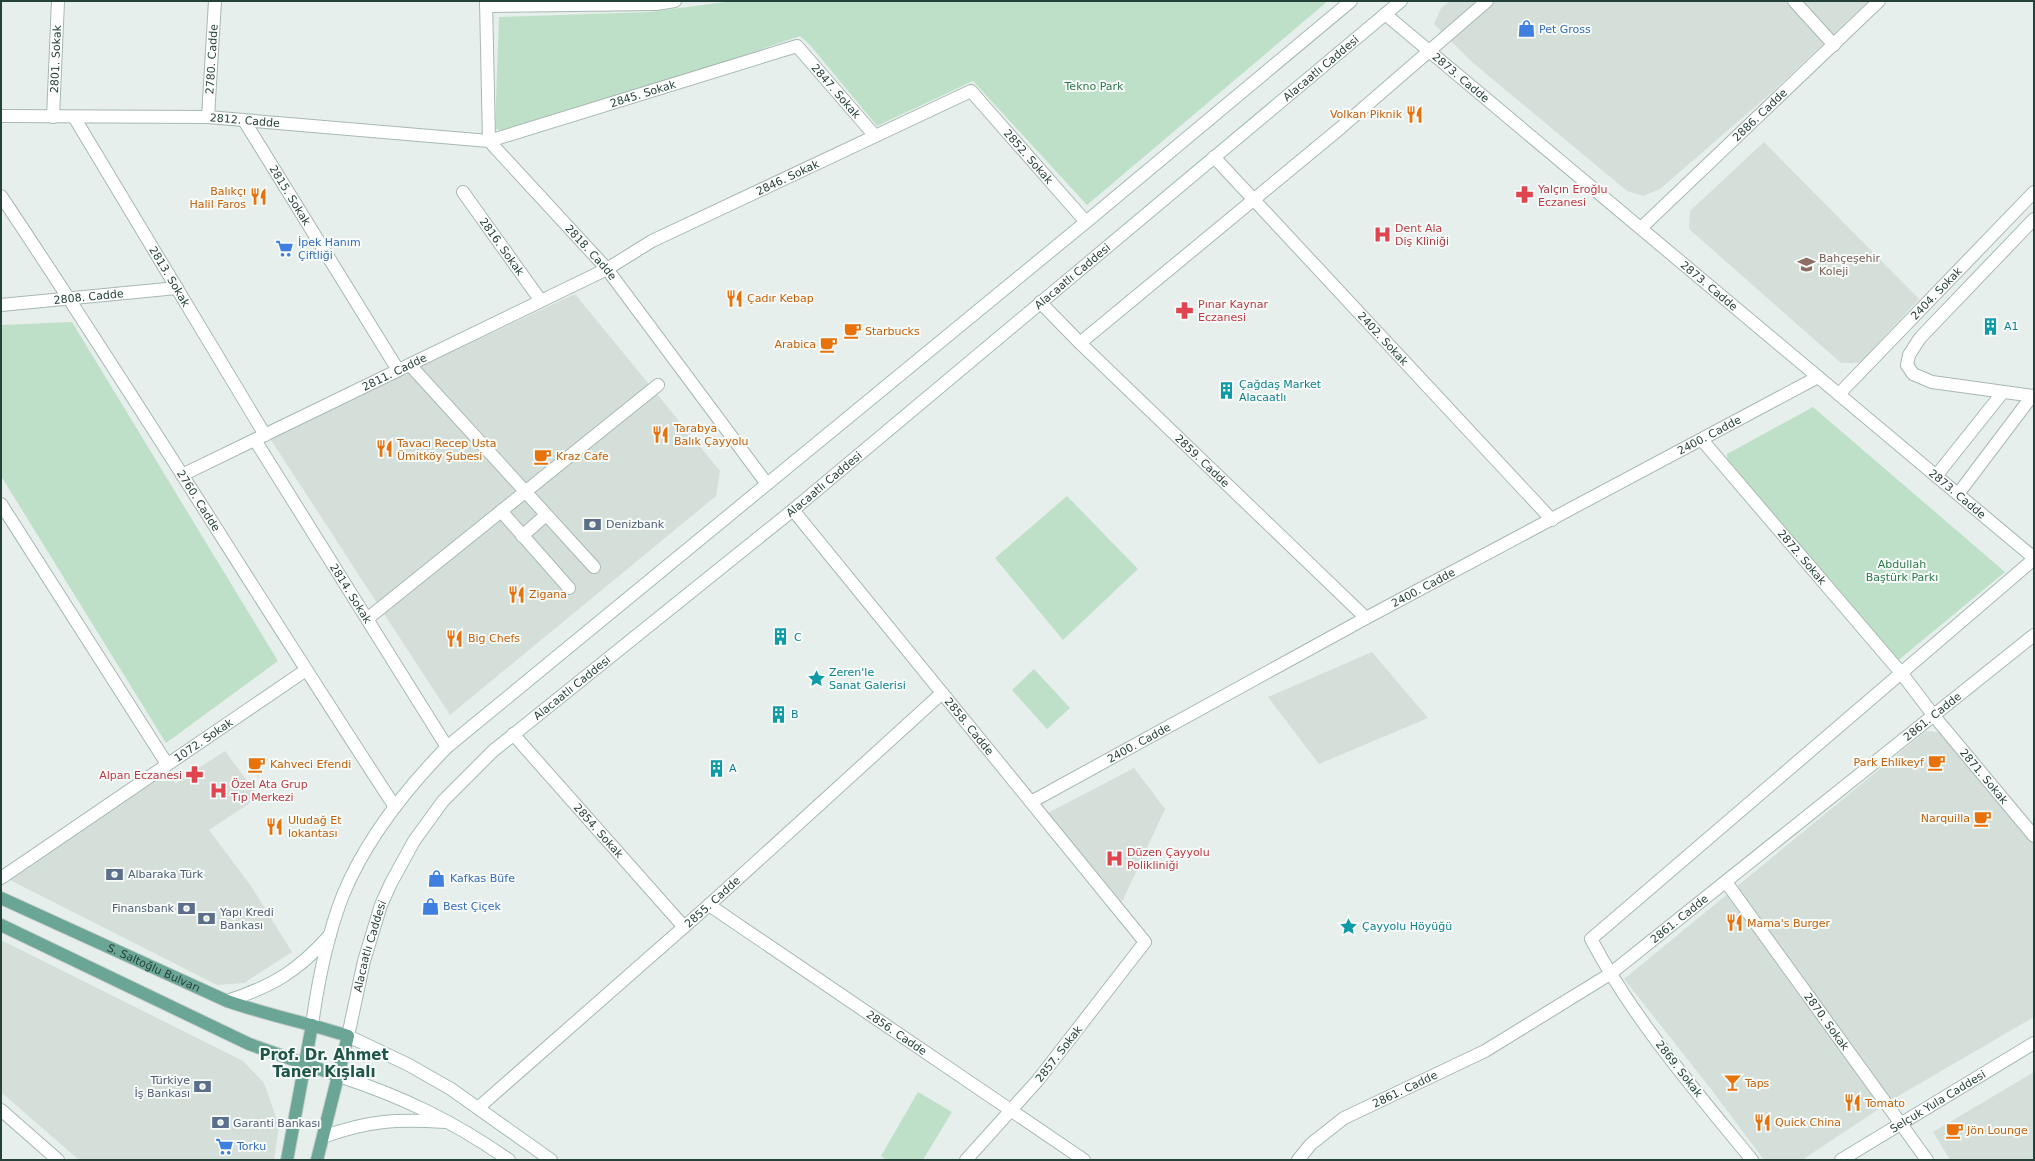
<svg xmlns="http://www.w3.org/2000/svg" width="2035" height="1161" viewBox="0 0 2035 1161" font-family="'DejaVu Sans',sans-serif">
	<rect width="100%" height="100%" fill="#e6efeb"/>
	<path fill="#d4dfda" d="M1450,1H1869L1771,93L1660,189L1643,196L1627,191L1472,62L1434,24L1441,8Z
		M1764,142L1919,299L1860,363H1841L1689,229L1690,211Z
		M575,294L720,471L716,496L450,715L269,437Z
		M1372,652L1428,718L1319,764L1268,697Z
		M1926,731L1946,733L2034,831V1017L1900,1095L1802,1160H1764L1711,1089L1624,979Z
		M225,751L259,797L209,830L251,886L292,952L244,983L217,985L6,878L161,771L176,783Z
		M1134,768L1165,809L1122,902L1048,813Z
		M1,940L243,1061L264,1083L279,1126L274,1160H79L1,1092Z
		M2034,1072V1160H1950L1933,1132Z"/>
	<path fill="#bfe0c8" d="M733,1H1328L1087,205L973,81L877,126L810,45L800,36L515,133L495,129L499,17L650,12Z
		M72,322L278,661L166,743L1,476V325Z
		M1813,407L2005,572L1895,663L1726,470L1727,454Z
		M1067,496L1138,569L1063,640L995,558Z
		M1034,669L1070,708L1047,729L1012,690Z
		M918,1092L952,1112L923,1160H887L881,1156Z"/>
	<g fill="none" stroke-linecap="round" stroke-linejoin="round">
		<defs>
			<path id="pedestrian" d="M410,365L594,567
				M501,511L569,588
				M522,536L546,515
				M367,619L658,385"/>
			<g id="minor">
				<path id="s1" d="M486,1L489,141L607,269L767,484"/>
				<path d="M1794,1L1834,45"/>
				<path d="M486,6L656,4L675,1"/>
				<path id="s2" d="M1385,14L2034,558"/>
				<path id="s3" d="M1,116L208,117L489,141L797,46L875,136"/>
				<path id="s4" d="M53,117L58,1"/>
				<path id="s5" d="M74,117L265,435"/>
				<path id="s6" d="M208,117L215,1"/>
				<path id="s7" d="M245,122L398,370"/>
				<path id="s8" d="M1214,157L1552,520"/>
				<path id="s9" d="M463,192L541,301"/>
				<path id="s10" d="M1,196C136,397 262,604 395,807"/>
				<path d="M2034,219L1920,338L1909,355L1907,365L1913,374L1932,382L2034,396"/>
				<path id="s11" d="M1641,228L1879,1"/>
				<path id="s12" d="M1040,302L1080,343L1366,618"/>
				<path id="s13" d="M1,305L177,288"/>
				<path d="M1080,343L1338,130L1487,1"/>
				<path id="s14" d="M1839,394L2034,192"/>
				<path id="s15" d="M255,440L447,747"/>
				<path id="s16" d="M1702,440L1902,674L1934,716L2034,836"/>
				<path id="s17" d="M182,475L607,269L652,241L971,91L1086,222"/>
				<path d="M1936,476L2003,392"/>
				<path d="M1958,494L2032,396"/>
				<path d="M1,504L167,764"/>
				<path id="s18" d="M793,510L1145,942L1038,1080L966,1160"/>
				<path id="s19" d="M513,734L684,927"/>
				<path id="s20" d="M1031,802L1366,618L1818,377"/>
				<path id="s21" d="M1,878L306,670"/>
				<path id="s22" d="M1726,882L1927,1160"/>
				<path id="s23" d="M709,905L1084,1160"/>
				<path id="s24" d="M478,1108L709,905L942,693"/>
				<path d="M1,1110L58,1160"/>
				<path id="s25" d="M1298,1160L1311,1144L1344,1118L1485,1051L1610,974L2034,635"/>
				<path d="M1752,1160C1694,1089 1634,1020 1591,939L2034,559"/>
			</g>
			<g id="tertiary">
				<path id="s26" d="M1841,1160L2034,1043"/>
			</g>
			<g id="secondary">
				<path d="M227,1001C273,986 298,971 330,935"/>
				<path d="M312,1025C318,981 327,936 343,895C366,839 405,790 447,747L1086,222L1351,1"/>
				<path d="M339,1076C403,1097 453,1121 509,1160"/>
				<path d="M323,1137C369,1120 398,1119 445,1122"/>
				<path id="s27" d="M551,1160L451,1089L409,1065L348,1036L364,961L381,905L391,883L414,841L443,801L493,751L793,510L1401,1"/>
			</g>
			<g id="primary">
				<path id="s28" d="M1,898L227,1001C267,1015 308,1023 348,1036L317,1160"/>
				<path d="M1,925L249,1044L339,1076"/>
				<path d="M287,1160L312,1025"/>
			</g>
		</defs>
		<use href="#pedestrian" stroke="#a8b8b2" stroke-width="14"/>
		<use href="#minor" stroke="#a8b8b2" stroke-width="14"/>
		<use href="#tertiary" stroke="#a8b8b2" stroke-width="14"/>
		<use href="#secondary" stroke="#a4bbb3" stroke-width="14"/>
		<use href="#primary" stroke="#c2cac8" stroke-width="14"/>
		<use href="#pedestrian" stroke="#fff" stroke-width="12"/>
		<use href="#minor" stroke="#fff" stroke-width="12"/>
		<use href="#tertiary" stroke="#fff" stroke-width="12"/>
		<use href="#secondary" stroke="#fff" stroke-width="12"/>
		<use href="#primary" stroke="#6aa596" stroke-width="12"/>
	</g>
	<defs>
		<symbol id="shop-bare" viewBox="-9 -9 18 18"><path d="M-5-2.5h2.3a2.7 3.5 0 0 1 5.4 0H5L5.5 6h-11ZM-1.5-2.5h3a1.5 2.3 0 0 0-3 0Z" fill="#3f7fe0" stroke="#f7fbf9" stroke-width="2.5" paint-order="stroke"/></symbol>
		<symbol id="restaurant-bare" viewBox="-9 -9 18 18"><path d="M-5-6h1v4h1v-4h1v4h1v-4h1v5L-1.5 .5V6h-2V.5L-5-1ZM5-6V6H3V1.5H1.5Q1.5-4 5-6Z" fill="#e8710a" stroke="#f7fbf9" stroke-width="2.5" paint-order="stroke"/></symbol>
		<symbol id="pharmacy-bare" viewBox="-9 -9 18 18"><path d="M-2-6h4v4h4v4h-4v4h-4v-4h-4v-4h4Z" fill="#e0444e" stroke="#f7fbf9" stroke-width="2.5" paint-order="stroke"/></symbol>
		<symbol id="hospital-bare" viewBox="-9 -9 18 18"><path d="M-5-5h3v3.5h4V-5h3V5h-3V1.5h-4V5h-3Z" fill="#e0444e" stroke="#f7fbf9" stroke-width="2.5" paint-order="stroke"/></symbol>
		<symbol id="supermarket-bare" viewBox="-9 -9 18 18"><path d="M-6-5.5h2.5l.6 2H6L4.5 2H-2.5L-4.4-4H-6ZM-1.5 3.2a1.3 1.3 0 1 0 .1 0ZM3 3.2a1.3 1.3 0 1 0 .1 0Z" fill="#3f7fe0" stroke="#f7fbf9" stroke-width="2.5" paint-order="stroke"/></symbol>
		<symbol id="school-bare" viewBox="-9 -9 18 18"><path d="M0-5L7-2L0 1L-7-2ZM-4 1L0 2.5L4 1V4Q0 6-4 4Z" fill="#8d6e63" stroke="#f7fbf9" stroke-width="2.5" paint-order="stroke"/></symbol>
		<symbol id="building-bare" viewBox="-9 -9 18 18"><path d="M-4-6H4V6H1V3H-1V6H-4ZM-2.5-4.3h1.7v1.8h-1.7ZM.8-4.3h1.7v1.8H.8ZM-2.5-1h1.7V.8h-1.7ZM.8-1h1.7V.8H.8Z" fill="#0f9aa8" stroke="#f7fbf9" stroke-width="2.5" paint-order="stroke"/></symbol>
		<symbol id="cafe-bare" viewBox="-9 -9 18 18"><path d="M-5.5-4.5H6V0H3Q3 3.5 0 3.5H-2.5Q-5.5 3.5-5.5 0ZM3-3.2v2h1.7v-2ZM-6 4.5H4V6H-6Z" fill="#e8710a" stroke="#f7fbf9" stroke-width="2.5" paint-order="stroke"/></symbol>
		<symbol id="bank-bare" viewBox="-9 -9 18 18"><path d="M-6-4H6V4H-6ZM0-2.3a2.3 2.3 0 1 0 0 4.6a2.3 2.3 0 1 0 0-4.6Z" fill="#5c6f8a" stroke="#f7fbf9" stroke-width="2.5" paint-order="stroke"/></symbol>
		<symbol id="sight-bare" viewBox="-9 -9 18 18"><path d="M0-6L1.8-2.2L6-1.7L2.9 1.2L3.7 5.4L0 3.3L-3.7 5.4L-2.9 1.2L-6-1.7L-1.8-2.2Z" fill="#0f9aa8" stroke="#f7fbf9" stroke-width="2.5" paint-order="stroke"/></symbol>
		<symbol id="bar-bare" viewBox="-9 -9 18 18"><path d="M-6-5H6L.8 .8V4.5H3.5V6h-7V4.5H-.8V.8Z" fill="#e8710a" stroke="#f7fbf9" stroke-width="2.5" paint-order="stroke"/></symbol>
	</defs>
	<g fill-rule="evenodd">
		<use href="#shop-bare" x="1514" y="16" width="25" height="25"/>
		<use href="#restaurant-bare" x="1402" y="102" width="25" height="25"/>
		<use href="#pharmacy-bare" x="1512" y="182" width="25" height="25"/>
		<use href="#restaurant-bare" x="246" y="184" width="25" height="25"/>
		<use href="#hospital-bare" x="1370" y="222" width="25" height="25"/>
		<use href="#supermarket-bare" x="272" y="236" width="25" height="25"/>
		<use href="#school-bare" x="1794" y="252" width="25" height="25"/>
		<use href="#restaurant-bare" x="722" y="286" width="25" height="25"/>
		<use href="#pharmacy-bare" x="1172" y="298" width="25" height="25"/>
		<use href="#building-bare" x="1978" y="314" width="25" height="25"/>
		<use href="#cafe-bare" x="840" y="318" width="25" height="25"/>
		<use href="#cafe-bare" x="816" y="332" width="25" height="25"/>
		<use href="#building-bare" x="1214" y="378" width="25" height="25"/>
		<use href="#restaurant-bare" x="648" y="422" width="25" height="25"/>
		<use href="#restaurant-bare" x="372" y="436" width="25" height="25"/>
		<use href="#cafe-bare" x="530" y="444" width="25" height="25"/>
		<use href="#bank-bare" x="580" y="512" width="25" height="25"/>
		<use href="#restaurant-bare" x="504" y="582" width="25" height="25"/>
		<use href="#building-bare" x="768" y="624" width="25" height="25"/>
		<use href="#restaurant-bare" x="442" y="626" width="25" height="25"/>
		<use href="#sight-bare" x="804" y="666" width="25" height="25"/>
		<use href="#building-bare" x="766" y="702" width="25" height="25"/>
		<use href="#cafe-bare" x="1924" y="750" width="25" height="25"/>
		<use href="#cafe-bare" x="244" y="752" width="25" height="25"/>
		<use href="#building-bare" x="704" y="756" width="25" height="25"/>
		<use href="#pharmacy-bare" x="182" y="762" width="25" height="25"/>
		<use href="#hospital-bare" x="206" y="778" width="25" height="25"/>
		<use href="#cafe-bare" x="1970" y="806" width="25" height="25"/>
		<use href="#restaurant-bare" x="262" y="814" width="25" height="25"/>
		<use href="#hospital-bare" x="1102" y="846" width="25" height="25"/>
		<use href="#bank-bare" x="102" y="862" width="25" height="25"/>
		<use href="#shop-bare" x="424" y="866" width="25" height="25"/>
		<use href="#shop-bare" x="418" y="894" width="25" height="25"/>
		<use href="#bank-bare" x="174" y="896" width="25" height="25"/>
		<use href="#bank-bare" x="194" y="906" width="25" height="25"/>
		<use href="#restaurant-bare" x="1722" y="910" width="25" height="25"/>
		<use href="#sight-bare" x="1336" y="914" width="25" height="25"/>
		<use href="#bar-bare" x="1720" y="1070" width="25" height="25"/>
		<use href="#bank-bare" x="190" y="1074" width="25" height="25"/>
		<use href="#restaurant-bare" x="1840" y="1090" width="25" height="25"/>
		<use href="#restaurant-bare" x="1750" y="1110" width="25" height="25"/>
		<use href="#bank-bare" x="208" y="1110" width="25" height="25"/>
		<use href="#cafe-bare" x="1942" y="1118" width="25" height="25"/>
		<use href="#supermarket-bare" x="212" y="1134" width="25" height="25"/>
	</g>
	<g text-anchor="middle" dominant-baseline="central" stroke-width="4" stroke-linejoin="round" paint-order="stroke">
		<g font-size="11" fill="#366cbe" stroke="#f7fbf9" text-anchor="start">
			<text x="1539" y="29">Pet Gross</text>
			<text x="298" y="242">İpek Hanım<tspan x="298" dy="13">Çiftliği</tspan></text>
			<text x="450" y="878">Kafkas Büfe</text>
			<text x="443" y="906">Best Çiçek</text>
			<text x="237" y="1146">Torku</text>
		</g>
		<g font-size="11" fill="#24423a" stroke="#f7fbf9">
			<text stroke="none"><textPath href="#s4" startOffset="58">2801. Sokak</textPath></text>
			<text stroke="none"><textPath href="#s6" startOffset="58">2780. Cadde</textPath></text>
			<text stroke="none"><textPath href="#s27" startOffset="1639">Alacaatlı Caddesi</textPath></text>
			<text stroke="none"><textPath href="#s2" startOffset="99">2873. Cadde</textPath></text>
			<text stroke="none"><textPath href="#s3" startOffset="871">2847. Sokak</textPath></text>
			<text stroke="none"><textPath href="#s3" startOffset="650">2845. Sokak</textPath></text>
			<text stroke="none"><textPath href="#s11" startOffset="164">2886. Cadde</textPath></text>
			<text stroke="none"><textPath href="#s3" startOffset="244">2812. Cadde</textPath></text>
			<text stroke="none"><textPath href="#s17" startOffset="965">2852. Sokak</textPath></text>
			<text stroke="none"><textPath href="#s17" startOffset="675">2846. Sokak</textPath></text>
			<text stroke="none"><textPath href="#s7" startOffset="86">2815. Sokak</textPath></text>
			<text stroke="none"><textPath href="#s9" startOffset="67">2816. Sokak</textPath></text>
			<text stroke="none"><textPath href="#s1" startOffset="291">2818. Cadde</textPath></text>
			<text stroke="none"><textPath href="#s27" startOffset="1315">Alacaatlı Caddesi</textPath></text>
			<text stroke="none"><textPath href="#s5" startOffset="186">2813. Sokak</textPath></text>
			<text stroke="none"><textPath href="#s2" startOffset="423">2873. Cadde</textPath></text>
			<text stroke="none"><textPath href="#s14" startOffset="140">2404. Sokak</textPath></text>
			<text stroke="none"><textPath href="#s13" startOffset="88">2808. Cadde</textPath></text>
			<text stroke="none"><textPath href="#s8" startOffset="248">2402. Sokak</textPath></text>
			<text stroke="none"><textPath href="#s17" startOffset="236">2811. Cadde</textPath></text>
			<text stroke="none"><textPath href="#s20" startOffset="771">2400. Cadde</textPath></text>
			<text stroke="none"><textPath href="#s12" startOffset="227">2859. Cadde</textPath></text>
			<text stroke="none"><textPath href="#s27" startOffset="991">Alacaatlı Caddesi</textPath></text>
			<text stroke="none"><textPath href="#s2" startOffset="747">2873. Cadde</textPath></text>
			<text stroke="none"><textPath href="#s10" startOffset="363">2760. Cadde</textPath></text>
			<text stroke="none"><textPath href="#s16" startOffset="154">2872. Sokak</textPath></text>
			<text stroke="none"><textPath href="#s20" startOffset="447">2400. Cadde</textPath></text>
			<text stroke="none"><textPath href="#s15" startOffset="181">2814. Sokak</textPath></text>
			<text stroke="none"><textPath href="#s27" startOffset="667">Alacaatlı Caddesi</textPath></text>
			<text stroke="none"><textPath href="#s25" startOffset="778">2861. Cadde</textPath></text>
			<text stroke="none"><textPath href="#s18" startOffset="279">2858. Cadde</textPath></text>
			<text stroke="none"><textPath href="#s21" startOffset="245">1072. Sokak</textPath></text>
			<text stroke="none"><textPath href="#s20" startOffset="123">2400. Cadde</textPath></text>
			<text stroke="none"><textPath href="#s16" startOffset="439">2871. Sokak</textPath></text>
			<text stroke="none"><textPath href="#s19" startOffset="129">2854. Sokak</textPath></text>
			<text stroke="none"><textPath href="#s24" startOffset="312">2855. Cadde</textPath></text>
			<text stroke="none"><textPath href="#s25" startOffset="454">2861. Cadde</textPath></text>
			<text stroke="none"><textPath href="#s27" startOffset="331">Alacaatlı Caddesi</textPath></text>
			<text stroke="none"><textPath href="#s28" startOffset="168">S. Saltoğlu Bulvarı</textPath></text>
			<text stroke="none"><textPath href="#s22" startOffset="172">2870. Sokak</textPath></text>
			<text stroke="none"><textPath href="#s23" startOffset="227">2856. Cadde</textPath></text>
			<text transform="translate(1059 1054) rotate(-52)">2857. Sokak</text>
			<text transform="translate(1679 1069) rotate(52)">2869. Sokak</text>
			<text stroke="none"><textPath href="#s25" startOffset="130">2861. Cadde</textPath></text>
			<text stroke="none"><textPath href="#s26" startOffset="113">Selçuk Yula Caddesi</textPath></text>
		</g>
		<g font-size="11" fill="#2d7a4b" stroke="#f7fbf9">
			<text x="1094" y="86">Tekno Park</text>
			<text x="1902" y="564">Abdullah<tspan x="1902" dy="13">Baştürk Parkı</tspan></text>
		</g>
		<g font-size="11" fill="#c56008" stroke="#f7fbf9" text-anchor="start">
			<text x="1402" y="114" text-anchor="end">Volkan Piknik</text>
			<text x="246" y="191" text-anchor="end">Balıkçı<tspan x="246" dy="13">Halil Faros</tspan></text>
			<text x="747" y="298">Çadır Kebap</text>
			<text x="865" y="331">Starbucks</text>
			<text x="816" y="344" text-anchor="end">Arabica</text>
			<text x="674" y="428">Tarabya<tspan x="674" dy="13">Balık Çayyolu</tspan></text>
			<text x="397" y="443">Tavacı Recep Usta<tspan x="397" dy="13">Ümitköy Şubesi</tspan></text>
			<text x="556" y="456">Kraz Cafe</text>
			<text x="529" y="594">Zigana</text>
			<text x="468" y="638">Big Chefs</text>
			<text x="1924" y="762" text-anchor="end">Park Ehlikeyf</text>
			<text x="270" y="764">Kahveci Efendi</text>
			<text x="1970" y="818" text-anchor="end">Narquilla</text>
			<text x="288" y="820">Uludağ Et<tspan x="288" dy="13">lokantası</tspan></text>
			<text x="1747" y="923">Mama's Burger</text>
			<text x="1745" y="1083">Taps</text>
			<text x="1865" y="1103">Tomato</text>
			<text x="1775" y="1122">Quick China</text>
			<text x="1967" y="1130">Jön Lounge</text>
		</g>
		<g font-size="11" fill="#be3a42" stroke="#f7fbf9" text-anchor="start">
			<text x="1538" y="189">Yalçın Eroğlu<tspan x="1538" dy="13">Eczanesi</tspan></text>
			<text x="1395" y="228">Dent Ala<tspan x="1395" dy="13">Diş Kliniği</tspan></text>
			<text x="1198" y="304">Pınar Kaynar<tspan x="1198" dy="13">Eczanesi</tspan></text>
			<text x="182" y="775" text-anchor="end">Alpan Eczanesi</text>
			<text x="231" y="784">Özel Ata Grup<tspan x="231" dy="13">Tıp Merkezi</tspan></text>
			<text x="1127" y="852">Düzen Çayyolu<tspan x="1127" dy="13">Polikliniği</tspan></text>
		</g>
		<g font-size="11" fill="#785e54" stroke="#f7fbf9" text-anchor="start">
			<text x="1819" y="258">Bahçeşehir<tspan x="1819" dy="13">Koleji</tspan></text>
		</g>
		<g font-size="11" fill="#0d838f" stroke="#f7fbf9" text-anchor="start">
			<text x="2004" y="326">A1</text>
			<text x="1239" y="384">Çağdaş Market<tspan x="1239" dy="13">Alacaatlı</tspan></text>
			<text x="794" y="637">C</text>
			<text x="829" y="672">Zeren'le<tspan x="829" dy="13">Sanat Galerisi</tspan></text>
			<text x="791" y="714">B</text>
			<text x="729" y="768">A</text>
			<text x="1362" y="926">Çayyolu Höyüğü</text>
		</g>
		<g font-size="11" fill="#4e5e75" stroke="#f7fbf9" text-anchor="start">
			<text x="606" y="524">Denizbank</text>
			<text x="128" y="874">Albaraka Türk</text>
			<text x="174" y="908" text-anchor="end">Finansbank</text>
			<text x="220" y="912">Yapı Kredi<tspan x="220" dy="13">Bankası</tspan></text>
			<text x="190" y="1080" text-anchor="end">Türkiye<tspan x="190" dy="13">İş Bankası</tspan></text>
			<text x="233" y="1123">Garanti Bankası</text>
		</g>
		<g font-size="15" font-weight="bold" fill="#1f5548" stroke="#f7fbf9">
			<text x="324" y="1055">Prof. Dr. Ahmet<tspan x="324" dy="17">Taner Kışlalı</tspan></text>
		</g>
	</g>
	<rect width="2035" height="1161" fill="none" stroke="#24423a" stroke-width="4"/>
</svg>
